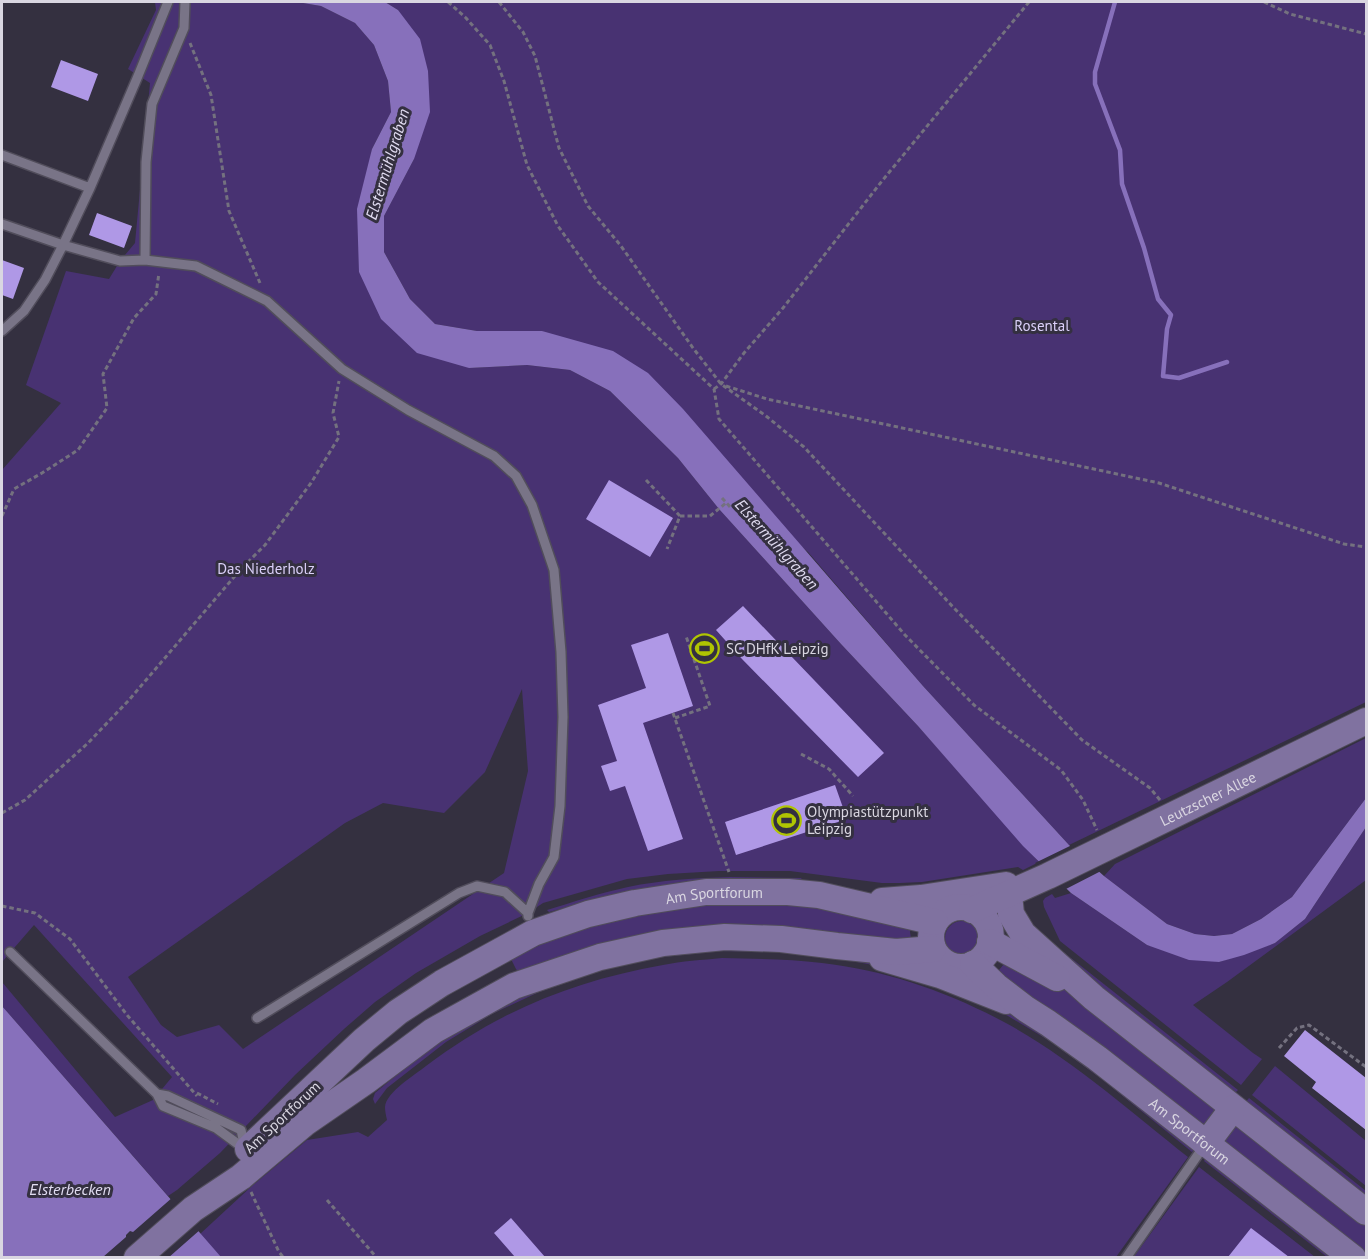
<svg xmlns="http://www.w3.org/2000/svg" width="1368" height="1259" viewBox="0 0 1368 1259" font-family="'PT Sans',sans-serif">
	<rect width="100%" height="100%" fill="#343040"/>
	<path fill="#483272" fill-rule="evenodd" d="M155,2H297L321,6L355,23L374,45L388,81L391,112L372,149L359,272L469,368L527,365L570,370L610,391L678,458L719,509L841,644L918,726L1039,862L1023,870L1018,867L922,882L899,883H882L790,871H719L668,874L627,879L543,903L528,913L480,936L416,973L375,1002L344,1029L295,1075L220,1153L177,1190L168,1196L2,1006V982L115,1117L153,1100L172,1077L34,925L2,962V470L61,403L26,385L66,271L109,279L120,261L135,243L150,83L128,69L156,10ZM522,689L528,771L504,873L243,1049L219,1025L177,1037L161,1025L128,977L345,823L383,803L444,813L485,772Z
		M385,2H1366V702L1069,845L923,686L808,552L542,331H477L435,324L410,299L384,252V216L414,159L398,10Z
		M1366,738V798L1292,897L1261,919L1232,934L1214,936L1195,934L1167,924L1104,876L1115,864Z
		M1366,827V880L1227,982L1193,1005L1253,1053L1262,1059L1241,1085L1060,941L1044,907L1043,901L1045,898L1052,894L1055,898L1071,893L1147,945L1219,962L1275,943L1305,919Z
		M730,877L802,878L797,882L592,900L553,911L549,912L547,910C573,902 600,893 628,887C661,880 696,878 730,877Z
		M797,901L912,921L910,932L912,945L795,932L520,974L516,969L510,957L514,946L666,903Z
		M945 938a17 17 0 1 1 34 0a17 17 0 1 1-34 0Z
		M1057,947L1238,1090L1234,1094L1053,951Z
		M721,948H777L874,961L966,992L1010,1013L1052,1038L1195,1149L1192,1152L1103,1080L1050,1041L1008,1016L965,995L873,965L825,956L777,952L721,951L663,957L602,970L539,992L492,1014L446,1042L387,1088L375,1104L373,1099L375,1093C411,1063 449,1033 490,1011C524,992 563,978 600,967C639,956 681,952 721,948Z
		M722,958C755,959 789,959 822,963C885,970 948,992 1004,1022C1069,1057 1130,1111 1188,1157L1116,1257L221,1258L200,1234L253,1185L307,1140L358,1132L368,1137L387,1120C386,1116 385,1111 385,1107C386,1092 415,1075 426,1066C499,1011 573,981 663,965C682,961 702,960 722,958Z
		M1009,958L1034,971L1065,989L1219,1106L1205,1128L994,976Z
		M1275,1066L1366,1141V1186L1252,1095Z
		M1249,1098L1366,1191V1199L1245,1103Z
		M1240,1124L1366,1221V1257H1362L1223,1140L1235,1126Z
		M1206,1158L1333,1257H1327L1204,1161Z
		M1199,1167L1315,1257L1133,1258Z"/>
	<path fill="#8770bb" d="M297,2H385L398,10L420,39L428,71L430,112L414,159L384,216V252L410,299L435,324L477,331H542L613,351L648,373L683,409L923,686L1069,845L1104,876L1167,924L1195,934L1214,936L1232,934L1261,919L1292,897L1366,798V827L1305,919L1275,943L1244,955L1219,962L1189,960L1147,945L1071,893L1023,846L918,726L841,644L719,509L678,458L610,391L570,370L527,365L469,368L417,353L381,319L359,272L357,209L372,149L391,112L388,81L374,45L355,23L321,6Z
		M2,1006L221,1257H2Z"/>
	<path fill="#343040" d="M1072,845L1101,871L1064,890L1035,863Z
		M173,1197L201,1229L168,1258L103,1257L126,1237V1235L130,1231L133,1232Z"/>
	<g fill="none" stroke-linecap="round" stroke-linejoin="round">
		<path stroke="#8770bb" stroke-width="4.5" d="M1115,2L1095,72V84L1120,150L1122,184L1144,248L1158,299L1171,315L1167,329L1163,376L1179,378L1227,362"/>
	</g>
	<path fill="#af98e6" d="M61,60L98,74L88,101L51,87Z
		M97,213L132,226L124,248L89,235Z
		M2,260L24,268L13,299L2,295Z
		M609,480L673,518L650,557L586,519Z
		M743,606L884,753L858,777L742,659L716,630Z
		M668,633L693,706L643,723L683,839L648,851L625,786L610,791L601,766L617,761L598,705L646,688L631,645Z
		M835,785L847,819L736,855L725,822Z
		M1305,1030L1366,1078V1130L1312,1088L1316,1082L1284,1056Z
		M511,1218L545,1257H515L494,1233Z
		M1251,1228L1289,1257H1228Z"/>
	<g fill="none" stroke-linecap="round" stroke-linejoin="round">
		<defs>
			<path id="lane" d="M2,155L90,188
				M2,224L63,245L120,261L145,260L196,266L267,301L342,369L408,410L494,456L516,476L532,505L554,570L561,652L563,717L560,806L554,857L539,884L528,913
				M145,260L146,162L152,104L184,28L185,2
				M2,331L24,311L45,280L63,245L90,188L138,76L168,2
				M10,952L157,1094L163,1106L216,1128L246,1150
				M257,1018L459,893L477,886L505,892L528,913V916
				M157,1094L168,1096L241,1130L245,1148
				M1126,1258L1204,1146"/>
			<g id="secondary">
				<path d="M882,901L921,898L1006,885"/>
				<path d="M1010,904L1011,914L1023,934L1094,998L1366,1212"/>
				<circle cx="961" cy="937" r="30"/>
				<path id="s1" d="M972,910L1048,876L1366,721"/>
				<path d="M990,942L1057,978"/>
				<path d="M882,958L940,975L1006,1001"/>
				<path id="s2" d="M973,964L996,986L1026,1009L1048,1023L1097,1058L1353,1258"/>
				<path d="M1206,1144L1233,1108"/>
				<path id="s3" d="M248,1149L364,1040L398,1012L442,983L533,933L588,914L635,903L706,892H788L819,895L935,922"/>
				<path d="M137,1258L193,1209L241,1177L305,1123L366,1081L433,1031L514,986L600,957L663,943L725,937L781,939L837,946L896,952L933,949"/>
			</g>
		</defs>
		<use href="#lane" stroke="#514d5b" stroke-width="12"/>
		<use href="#secondary" stroke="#514d5b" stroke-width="28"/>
		<path stroke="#74717f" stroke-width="3" stroke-dasharray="4.5 3" stroke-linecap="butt" d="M448,2L466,18L490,45L504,81L527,165L558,226L598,282L714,389L719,419L905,635L974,705L1061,770L1083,800L1097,830
			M499,2L523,32L535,56L559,148L588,206L621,246L693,348L721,384L766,416L804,447L953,607L1082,740L1150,788L1160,800
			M1264,2L1290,14L1366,34
			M190,43L211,95L229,211L260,283
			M726,386L767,399L1159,483L1344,544L1366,547
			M714,389L721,384L744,353L783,308L882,181L1029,2
			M646,480L680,516L667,549
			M722,498L732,509
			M2,516L14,489L42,473L78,450L107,408L103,374L134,318L156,294L159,273
			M680,516H710L726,503
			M673,713L729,872
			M675,718L710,706L686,636
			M801,754L829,769L853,796
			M2,813L25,800L88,743L129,700L240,570L265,545L311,483L339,437L333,413L339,381
			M2,906L35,913L70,939L127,1015L197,1096
			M1279,1048L1297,1028L1309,1025L1366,1067
			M197,1093L218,1104
			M251,1192L279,1252L284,1258
			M327,1200L377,1258"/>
		<use href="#lane" stroke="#797487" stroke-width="9"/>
		<use href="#secondary" stroke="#8072a0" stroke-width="26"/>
	</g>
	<defs>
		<symbol id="stadium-ring" viewBox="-11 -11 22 22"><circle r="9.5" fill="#343040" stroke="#b0c502" stroke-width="1.5"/><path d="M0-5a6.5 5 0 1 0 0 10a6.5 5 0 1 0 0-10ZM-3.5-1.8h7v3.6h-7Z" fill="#b0c502"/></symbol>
	</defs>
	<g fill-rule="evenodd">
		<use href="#stadium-ring" x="688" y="632" width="33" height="33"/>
		<use href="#stadium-ring" x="770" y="804" width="33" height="33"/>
	</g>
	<g text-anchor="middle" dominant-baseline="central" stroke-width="6" stroke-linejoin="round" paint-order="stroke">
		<g font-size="15" fill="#dbd0f9" stroke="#343040">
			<text x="1042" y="325">Rosental</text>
			<text x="266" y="568">Das Niederholz</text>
		</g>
		<g font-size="15" fill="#d9d6e1" stroke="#343040" text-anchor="start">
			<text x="726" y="648">SC DHfK Leipzig</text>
			<text x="807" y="811">Olympiastützpunkt<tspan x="807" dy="17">Leipzig</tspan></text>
		</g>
		<g font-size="15" fill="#d9d6e1" stroke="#343040">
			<text stroke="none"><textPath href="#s1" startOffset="261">Leutzscher Allee</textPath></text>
			<text stroke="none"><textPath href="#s3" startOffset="546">Am Sportforum</textPath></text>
			<text transform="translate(282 1117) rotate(-43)">Am Sportforum</text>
			<text stroke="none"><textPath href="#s2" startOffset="274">Am Sportforum</textPath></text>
		</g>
		<g font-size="16" font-style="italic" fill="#e1dcf1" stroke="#343040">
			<text transform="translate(387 164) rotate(-73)">Elstermühlgraben</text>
			<text transform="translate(777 544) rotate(48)">Elstermühlgraben</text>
			<text x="70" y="1189">Elsterbecken</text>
		</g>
	</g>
	<rect width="1368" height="1259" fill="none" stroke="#d9d6e1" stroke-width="6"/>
</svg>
